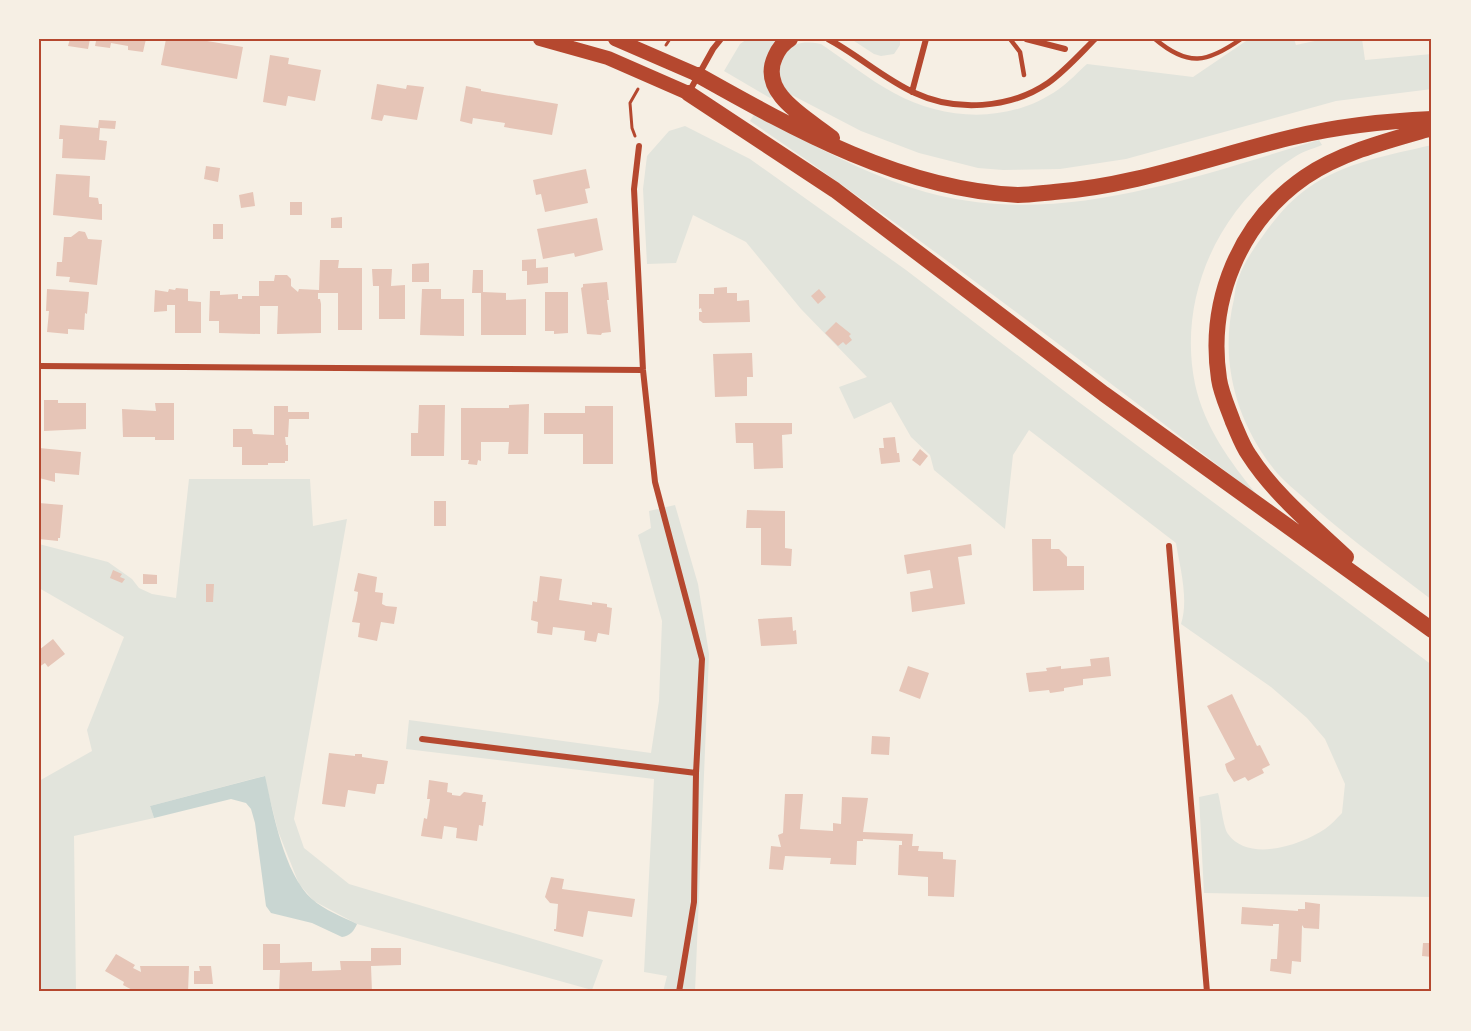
<svg xmlns="http://www.w3.org/2000/svg" width="1471" height="1031" viewBox="0 0 1471 1031" font-family="'Varela Round',sans-serif">
	<rect width="100%" height="100%" fill="#f6efe4"/>
	<path fill="#e2e4dc" d="M747,39H779L774,96L770,98L724,71L740,44Z
		M851,39H900V45L894,54L881,56L874,54Z
		M1249,39H1294L1296,45L1324,39H1362L1365,60L1432,54V89L1336,101L1126,159L1060,169L1003,170L978,168L919,153L861,131L786,92L777,70C788,47 793,39 821,44C845,60 868,79 894,93C945,121 1010,124 1059,89C1069,82 1078,72 1087,64L1193,77Z
		M755,113C812,145 873,179 937,195C1066,226 1196,176 1319,140L1322,145C1312,149 1301,152 1293,158C1219,206 1177,297 1195,384C1204,426 1230,462 1257,495C1090,368 924,239 750,121Z
		M685,126L750,159L906,270L1076,400L1432,665V897L1204,893L1199,797L1218,793C1221,803 1223,827 1228,834C1249,863 1301,845 1325,829C1331,825 1337,818 1342,813L1345,784L1325,739L1307,718L1271,687L1181,624C1189,599 1180,568 1176,543L1029,430L1013,455L1005,529L934,470L930,455L911,437L891,402L854,419L839,387L867,377L801,309L746,242L693,215L676,263L647,264L643,189L647,156L669,131Z
		M1432,145V600C1389,567 1344,535 1304,498C1295,490 1285,482 1277,473C1236,423 1219,361 1234,299C1235,291 1236,283 1239,277C1245,260 1257,244 1267,230C1279,214 1292,199 1308,188C1345,162 1389,155 1432,145Z
		M189,479H310L313,526L347,519L294,819L304,848L349,884L603,960L592,990L357,924L314,901L299,884L278,831L264,776L150,806L154,818L74,836L76,992H39V781L92,751L87,730L124,637L39,588V544L108,562L132,579L139,588L152,594L176,598Z
		M675,505L698,584L709,654L695,992H663L667,976L644,972L654,779L406,749L409,720L651,753L659,701L662,621L638,535L651,528L649,511Z"/>
	<path fill="#c9d6d2" d="M265,776C273,812 284,874 312,899C324,910 343,917 357,924C354,931 350,936 342,937L312,923L271,913L266,906L255,823L251,809L246,803L231,799L154,818L150,806Z"/>
	<path fill="#e6c5b7" d="M70,39H90L88,49L68,46Z
		M91,39H146L143,52L128,50V46L111,43L110,48L95,46L96,41Z
		M166,39H195L243,47L237,79L161,65Z
		M270,55L289,58L288,64L321,70L315,101L288,96L286,106L263,102Z
		M377,84L406,89L407,85L424,87L417,120L384,115L382,121L371,119Z
		M466,86L481,89V91L558,104L552,135L504,127L505,123L473,118L472,124L460,121Z
		M99,120L116,121L115,129L100,128L99,140L107,141L105,160L62,158L63,139H59L60,125L98,128Z
		M206,166L220,168L218,182L204,179Z
		M586,169L590,188L585,189L588,203L545,212L541,194L536,195L533,180Z
		M56,174L90,176L89,197L98,198L99,204H102V220L53,215Z
		M253,192L255,206L241,208L239,195Z
		M290,202H302V215H290Z
		M342,217V228H331V218Z
		M597,218L603,250L575,257L574,253L543,259L537,229Z
		M213,224H223V239H213Z
		M79,231L85,232L88,239L102,240L97,285L69,282L70,277L56,276L57,262H62L64,237H71Z
		M536,259V268L548,267V283L527,285V271H522V260Z
		M320,260H339L338,268H362V330H338V293H318V299H320L321,304V333L277,334L278,306H260V334L219,333V321H209L210,291H220V295L238,294V299H242V296H259V281H274L275,275H287L291,279V286L298,292L299,289L319,290Z
		M429,263V282H412V264Z
		M372,269H392L391,286L405,285V319H379V286H373Z
		M473,270H483V292L506,293V300L526,299V335H481V293H472Z
		M607,282L609,300H607L611,332L602,333L601,335L587,334L581,288L583,287V284Z
		M727,287V293H737V301L749,300L750,322L703,323L699,320V312H702L701,308L699,309V294H714V288Z
		M176,288L188,289V301L201,302V333H175V305H167V311L154,312L155,290L168,292L169,289L175,290Z
		M47,289L89,292L87,314L85,313L84,330L68,329V334L47,332L49,311H46Z
		M422,289H441V299H464V336L420,335Z
		M819,289L826,297L818,304L811,296Z
		M545,292H568V333L554,334V331H545Z
		M836,322L851,334L849,336L852,340L846,345L843,342L838,346L825,333Z
		M752,353L753,377H747V396L715,397L713,354Z
		M44,400H58V403H86V429L44,431Z
		M155,403H174V440H155V437H123L122,409L156,411Z
		M529,404L528,454H508L509,442H481V461L478,460L477,465L468,464L469,460H461V408H509V405Z
		M419,405H445L444,456H411V433H418Z
		M274,406H288V412H309V419H289L288,437H285L286,445H288V461H285V463H268V465H242V447H233V429H252L253,434L274,435Z
		M585,406H613V464H583V434H544V413H585Z
		M735,423H792V434L782,435L783,468L754,469L753,443H736Z
		M895,437L897,453H899L900,462L881,464L879,448H884L883,438Z
		M39,448L81,452L79,475L55,473V482L39,478Z
		M920,449L928,456L920,466L912,460Z
		M434,501H446V526H434Z
		M39,503L63,505L60,538H58V541L39,539Z
		M747,510L785,511V548L792,549L791,566L761,565V528H746Z
		M1032,539H1051V549H1059L1067,557V566H1084V590L1033,591Z
		M971,544L972,555L958,557L965,604L912,612L910,592L933,588L930,570L907,574L904,555Z
		M113,570L122,574L120,577L125,579L122,583L110,578Z
		M358,573L377,577L375,592L383,593L382,604L386,606L397,607L394,624L381,622L377,641L358,637L360,623L352,622L357,600L358,592L354,591Z
		M143,574L157,575V584H143Z
		M540,576L562,579L559,600L592,605V602L607,604V607L612,608L609,635L598,633L596,642L584,640L585,631L553,627L552,635L537,633L538,622L531,620L533,601L537,602Z
		M206,584H214L213,602H206Z
		M792,617L793,631L796,630L797,644L761,646L758,619Z
		M53,639L65,654L48,667L45,663L39,667V650Z
		M1109,657L1111,676L1083,679V685L1064,688V691L1050,693L1049,690L1029,692L1026,673L1047,671L1046,668L1061,666V669L1091,666L1090,659Z
		M908,666L929,673L920,699L899,691Z
		M1232,694L1257,746L1260,745L1270,765L1262,769L1264,773L1248,781L1245,777L1234,782L1227,771L1225,764L1235,759L1207,706Z
		M872,736L890,737L889,755L871,754Z
		M329,753L355,756V754H362V757L388,761L384,784H377L375,794L348,790L345,807L322,804Z
		M429,780L448,783L447,792L452,793V795L460,796L464,792L483,795L482,802H486L483,826L479,825L477,841L456,838L457,828L444,826L442,839L421,836L424,818L427,819L430,799H427Z
		M785,794H803L800,829L833,831V823L841,824L842,797L868,798L863,832L913,834L912,846H919L918,851L943,852V859L956,860L954,897L928,896V877L898,875L899,845H902V841L863,839V841H857L856,865L830,864L831,858L785,856L783,870L769,869L771,846L781,847L778,835L783,833Z
		M551,877L564,879L562,889L635,899L632,917L588,911L583,937L554,931V929H556L558,904L550,903L545,897Z
		M1305,902L1320,904L1319,929L1304,928L1302,925L1301,962L1292,961L1291,974L1270,971L1271,959H1277L1279,924H1273V926L1241,924L1242,907L1298,911V909H1305Z
		M1423,943H1432V957L1422,956Z
		M263,944H280V963L312,962V971L341,970L340,961H371V948H401V965L371,966L372,992H279L280,970H263Z
		M116,954L135,965L133,968L141,972L140,966H189L188,992H136L123,985L124,982L105,971Z
		M199,966H211L213,984H194V971H200Z"/>
	<g fill="none" stroke-linecap="round" stroke-linejoin="round">
		<path stroke="#b5482f" stroke-width="3" d="M666,45L670,39
			M635,136L632,128L630,103L638,89"/>
		<path stroke="#b5482f" stroke-width="4.5" d="M1010,39L1020,52L1024,75
			M1155,39C1188,67 1207,63 1241,39"/>
		<path stroke="#b5482f" stroke-width="6" d="M828,39C858,55 884,79 915,93C955,112 1010,109 1048,83C1065,71 1080,54 1095,39
			M1026,39L1065,49
			M689,92L713,49L721,39
			M912,92L926,39
			M639,146L634,189L643,370L655,482L702,659L696,773L694,902L679,992
			M39,366L643,370
			M1169,546L1207,992
			M422,739L696,773"/>
		<path stroke="#b5482f" stroke-width="14" d="M540,39L608,58L688,93
			M615,39L698,75"/>
		<path stroke="#b5482f" stroke-width="16" d="M790,39C783,43 778,50 775,57C758,94 809,119 832,138
			M698,75C796,130 903,190 1018,195C1030,195 1043,193 1054,192C1136,186 1213,156 1293,137C1339,126 1385,121 1432,119
			M688,93L835,190L1104,394L1432,630
			M1346,557C1312,525 1274,494 1249,455C1242,445 1238,433 1233,422C1228,408 1221,393 1219,379C1207,300 1240,222 1305,177C1342,152 1390,140 1432,128"/>
	</g>
	<rect width="1471" height="1031" fill="none" stroke="#f6efe4" stroke-width="81"/>
	<rect x="40" y="40" width="1390" height="950" fill="none" stroke="#b5482f" stroke-width="2"/>
</svg>
